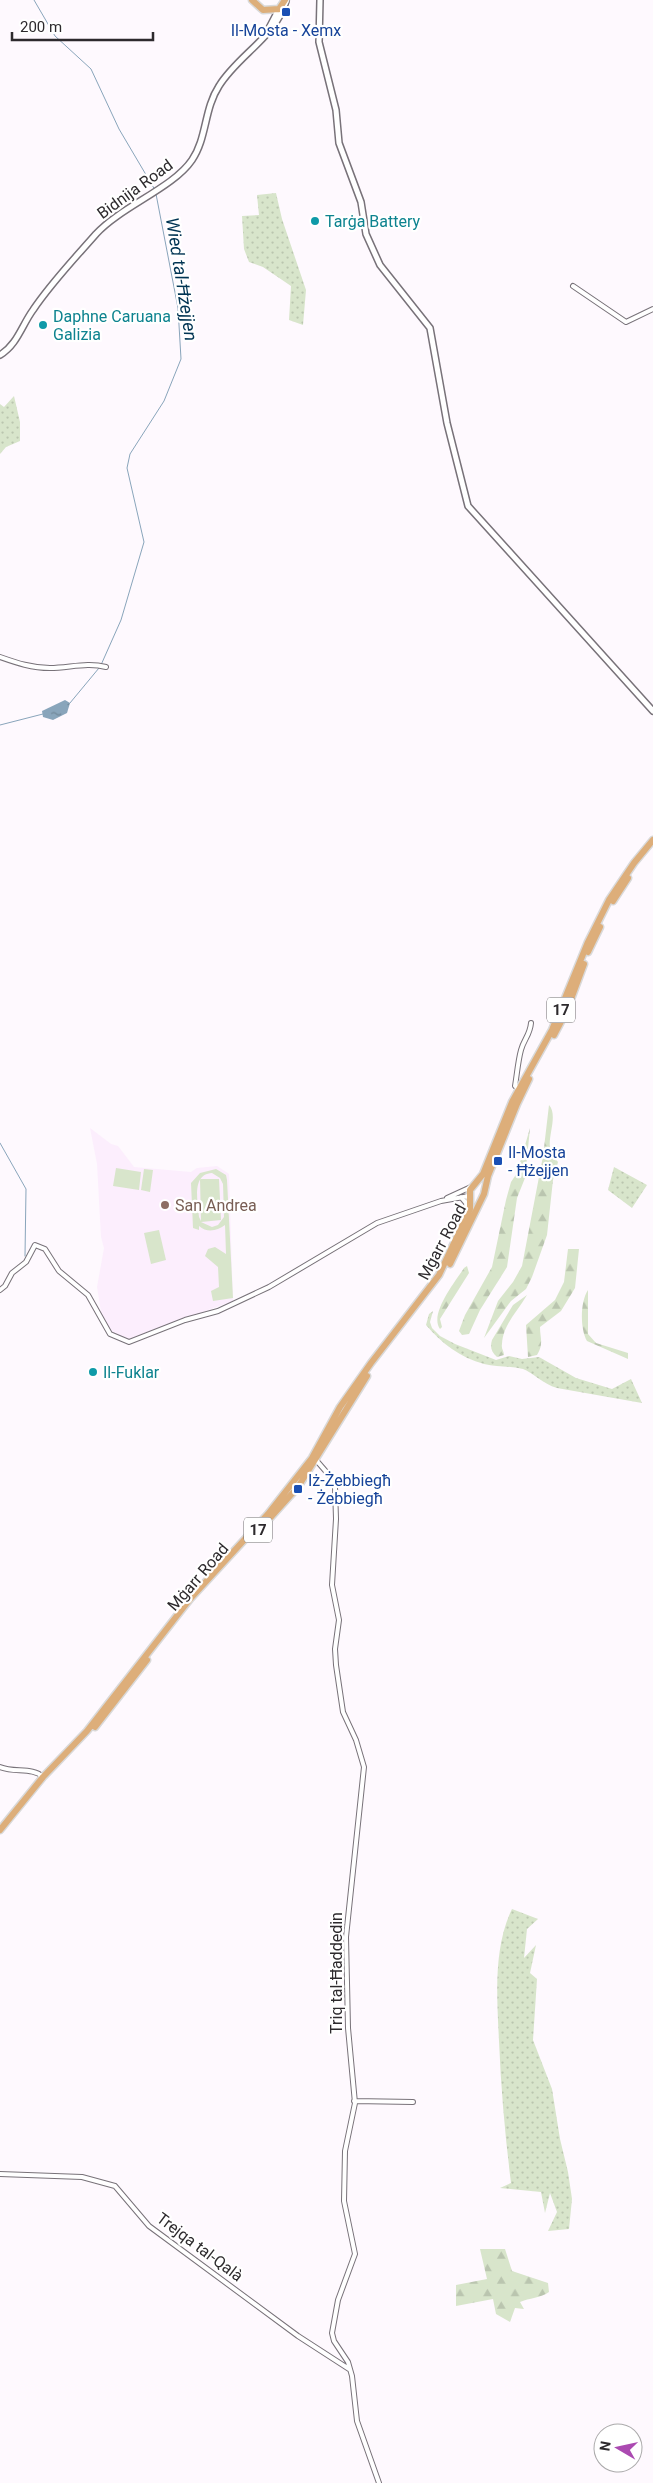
<svg xmlns="http://www.w3.org/2000/svg" width="653" height="2483" viewBox="0 0 653 2483" font-family="Roboto,sans-serif">
	<defs>
		<pattern id="grass-dots" width="8" height="8" patternUnits="userSpaceOnUse" patternTransform="scale(1.25)"><rect width="8" height="8" fill="#d8e5cb"/><path d="M2 2h.1M6 6h.1" fill="none" stroke="#bac5af" stroke-width="1.8" stroke-linecap="round"/></pattern>
		<pattern id="forest-firs" width="22" height="20" patternUnits="userSpaceOnUse" patternTransform="scale(1.25)"><rect width="22" height="20" fill="#d8e5cb"/><path d="M5 1l3.5 6h-7zM16 11l3.5 6h-7z" fill="#bac5af"/></pattern>
		<pattern id="water-ripples" width="26" height="14" patternUnits="userSpaceOnUse" patternTransform="scale(1.25)"><rect width="26" height="14" fill="#89a5bb"/><path d="M2 4q2-2 4 0t4 0M15 11q2-2 4 0t4 0" fill="none" stroke="#708798"/></pattern>
	</defs>
	<rect width="100%" height="100%" fill="#fef9fe"/>
	<path fill="#fceefd" d="M90,1128L111,1144L118,1146L134,1167L191,1172L197,1168L217,1166L229,1174L233,1301L126,1340L113,1332L102,1318L97,1287L104,1248L101,1237L97,1164Z"/>
	<path fill="url(#grass-dots)" d="M276,193L282,219L306,290L303,325L289,320L291,286L263,267L249,262L244,249L242,216L259,215L257,195Z
		M14,396L20,422V441L6,447L0,454V404L4,407Z
		M614,1167L647,1185L632,1208L608,1190Z
		M433,1311L430,1322L432,1328L440,1336L455,1344L496,1360L509,1356L522,1359L539,1357L576,1378L612,1389L631,1379L642,1403L557,1388C543,1384 532,1372 523,1369C510,1366 497,1367 484,1364C461,1358 441,1343 426,1325L429,1314Z
		M512,1909L538,1919L527,1929L524,1958L536,1945L530,1973L537,1979L533,2040L552,2089L560,2139L568,2172L572,2199L569,2229L548,2231L557,2212L550,2193L545,2213L541,2192L500,2188L511,2183C505,2135 501,2089 499,2041C497,1998 493,1948 512,1909Z"/>
	<path fill="url(#forest-firs)" d="M549,1105C558,1115 548,1135 550,1148C551,1152 555,1158 558,1162L553,1180L547,1235L532,1277L526,1289L511,1301L484,1338L498,1301L513,1282L522,1266L543,1156Z
		M530,1128L525,1178L517,1198L507,1267L480,1310L469,1334L462,1335L459,1331L465,1315L492,1267L506,1200L511,1182L517,1173Z
		M568,1249H579L575,1288L561,1311L540,1327C540,1338 544,1344 537,1355L528,1357L526,1325L555,1300L564,1282Z
		M467,1266L469,1273L440,1319L442,1327L440,1329C429,1314 455,1282 464,1268Z
		M588,1290V1334L596,1343L628,1353V1359L587,1341C580,1329 580,1302 588,1290Z
		M527,1295C518,1311 503,1324 502,1344C501,1349 504,1351 504,1355L497,1357C491,1352 490,1347 492,1340L513,1305Z
		M480,2249H505L512,2271L548,2283L549,2292C541,2298 529,2298 520,2302L524,2309L515,2308L510,2322L496,2314L493,2299L456,2306V2285L487,2279Z"/>
	<path fill="#d8e5cb" fill-rule="evenodd" d="M116,1168L141,1172L139,1190L113,1186Z
		M144,1169L153,1170L150,1192L141,1190Z
		M216,1169L226,1175L227,1180L233,1298L213,1301L211,1291L219,1287L218,1267L205,1256L208,1249L215,1247L226,1254L225,1225C217,1231 207,1233 199,1226V1230L193,1228L191,1183L200,1173ZM212,1173L220,1178L223,1184L224,1217L218,1225L212,1227L201,1222L221,1220L219,1179H200L201,1221L199,1217C198,1203 191,1174 212,1173Z
		M159,1230L166,1260L151,1264L144,1233Z"/>
	<path fill="url(#water-ripples)" d="M65,700L70,703L67,713L53,720L43,717L42,711Z"/>
	<g fill="none" stroke-linecap="round" stroke-linejoin="round">
		<path stroke="#89a5bb" stroke-width="1" d="M34,0L55,36L91,69L119,129L155,190
			M101,665L121,620L144,542L127,468L130,454L164,401L181,359L178,308L156,194
			M70,703L99,668
			M0,725L43,714
			M0,1143L26,1189L25,1256"/>
		<defs>
			<path id="minor" d="M573,286L626,322L653,309
				M0,657C17,663 32,668 50,668C69,668 87,662 106,667
				M519,1089L515,1086C517,1074 518,1061 521,1050C524,1039 530,1035 531,1023
				M461,1197L466,1203L467,1212
				M447,1198L471,1187
				M0,1290L5,1286L12,1273L26,1262L35,1245L45,1249L59,1271L88,1295L110,1334L129,1342L185,1320L218,1311L269,1287L377,1223L441,1201L469,1196
				M316,1460L329,1475L335,1487L336,1519L332,1585L339,1620L335,1649L336,1665L343,1712L356,1740L364,1767L346,1937L348,2028L355,2103L345,2151L344,2201L355,2254L338,2300L332,2333L334,2341L348,2362L352,2376L357,2421L379,2483
				M0,1767C14,1773 33,1767 43,1777
				M354,2101L413,2102
				M0,2174L82,2177L115,2186L149,2226L298,2336L349,2369"/>
			<path id="tertiary" d="M320,0L319,42L336,110L339,143L361,202L366,234L380,265L430,328L447,423L468,506L653,711
				M268,30L279,9
				M0,355C17,345 22,325 33,310C51,283 75,258 96,234C122,206 173,188 192,160C207,138 204,109 219,86C238,55 276,37 286,1"/>
			<path id="primary" d="M252,0L263,10L279,9
				M279,9L285,0
				M613,901L628,878
				M588,952L600,927
				M554,1035L567,1010L584,964
				M450,1264L484,1194L488,1176L517,1104L529,1079
				M270,1518L298,1487L367,1376
				M95,1727L147,1660
				M0,1830L43,1777L87,1731L190,1599L268,1514L312,1458L340,1407L371,1363L439,1275L470,1209V1190L483,1174L512,1102L552,1030L588,942L609,900L634,863L653,840"/>
		</defs>
		<use href="#minor" stroke="#787279" stroke-width="6"/>
		<use href="#tertiary" stroke="#787279" stroke-width="8"/>
		<use href="#primary" stroke="#d9d9d9" stroke-width="9"/>
		<use href="#minor" stroke="#fff" stroke-width="4"/>
		<use href="#tertiary" stroke="#fff" stroke-width="5"/>
		<use href="#primary" stroke="#ddae7a" stroke-width="6"/>
	</g>
	<g fill="#1a4fb4" stroke="#fff" stroke-width="2">
		<rect x="281" y="7" width="10" height="10" rx="2.5"/>
		<rect x="493" y="1156" width="10" height="10" rx="2.5"/>
		<rect x="293" y="1484" width="10" height="10" rx="2.5"/>
	</g>
	<g fill="#0f9aa8" stroke="#fff" stroke-width="2">
		<circle cx="315" cy="221" r="5"/>
		<circle cx="43" cy="325" r="5"/>
		<circle cx="93" cy="1372" r="5"/>
	</g>
	<circle fill="#8d6e63" stroke="#fff" stroke-width="2" cx="165" cy="1205" r="5"/>
	<g text-anchor="middle" dominant-baseline="central" stroke-width="4.5" stroke-linejoin="round" paint-order="stroke">
		<g fill="#fff" stroke="#6c6a6c" stroke-width="1">
			<rect x="547" y="997.5" width="28" height="25" rx="4"/>
			<rect x="244" y="1517.5" width="28" height="25" rx="4"/>
		</g>
		<g font-size="15" font-weight="bold" fill="#2d2a2d">
			<text x="561" y="1010">17</text>
			<text x="258" y="1530">17</text>
		</g>
		<g font-size="16" fill="#164399" stroke="#fff" text-anchor="start">
			<text x="286" y="30" text-anchor="middle">Il-Mosta - Xemx</text>
			<text x="508" y="1152">Il-Mosta<tspan x="508" dy="18">- Ħżejjen</tspan></text>
			<text x="308" y="1480">Iż-Żebbiegħ<tspan x="308" dy="18">- Żebbiegħ</tspan></text>
		</g>
		<g font-size="16" fill="#2d2a2d" stroke="#fff">
			<text transform="translate(135 189) rotate(-36)">Bidnija Road</text>
			<text transform="translate(442 1242) rotate(-62)">Mġarr Road</text>
			<text transform="translate(198 1577) rotate(-49)">Mġarr Road</text>
			<text transform="translate(336 1973) rotate(-90)">Triq tal-Ħaddedin</text>
			<text transform="translate(200 2247) rotate(37)">Trejqa tal-Qalà</text>
		</g>
		<g font-size="16" fill="#0d838f" stroke="#fff" text-anchor="start">
			<text x="325" y="221">Tarġa Battery</text>
			<text x="53" y="316">Daphne Caruana<tspan x="53" dy="18">Galizia</tspan></text>
			<text x="103" y="1372">Il-Fuklar</text>
		</g>
		<g font-size="16" fill="#785e54" stroke="#fff" text-anchor="start">
			<text x="175" y="1205">San Andrea</text>
		</g>
		<g font-size="18" font-style="italic" fill="#003453" stroke="#fff">
			<text transform="translate(182 279) rotate(81)">Wied tal-Ħżejjen</text>
		</g>
	</g>
	<g transform="translate(618 2448) rotate(279)"><circle r="24" fill="#ffffff" stroke="#abaaab"/>
	<path d="M0-4L9 19L0 12L-9 19Z" fill="#ab4ab1"/>
	<text y="-8" font-size="14" font-weight="bold" text-anchor="middle" fill="#2d2a2d">N</text>
	</g>
	<path d="M12 32v8h141v-8" fill="none" stroke="#2d2a2d" stroke-width="2.5"/>
	<text x="20" y="32" font-size="15" fill="#2d2a2d" stroke="#ffffff" stroke-width="4" paint-order="stroke">200 m</text>
</svg>
